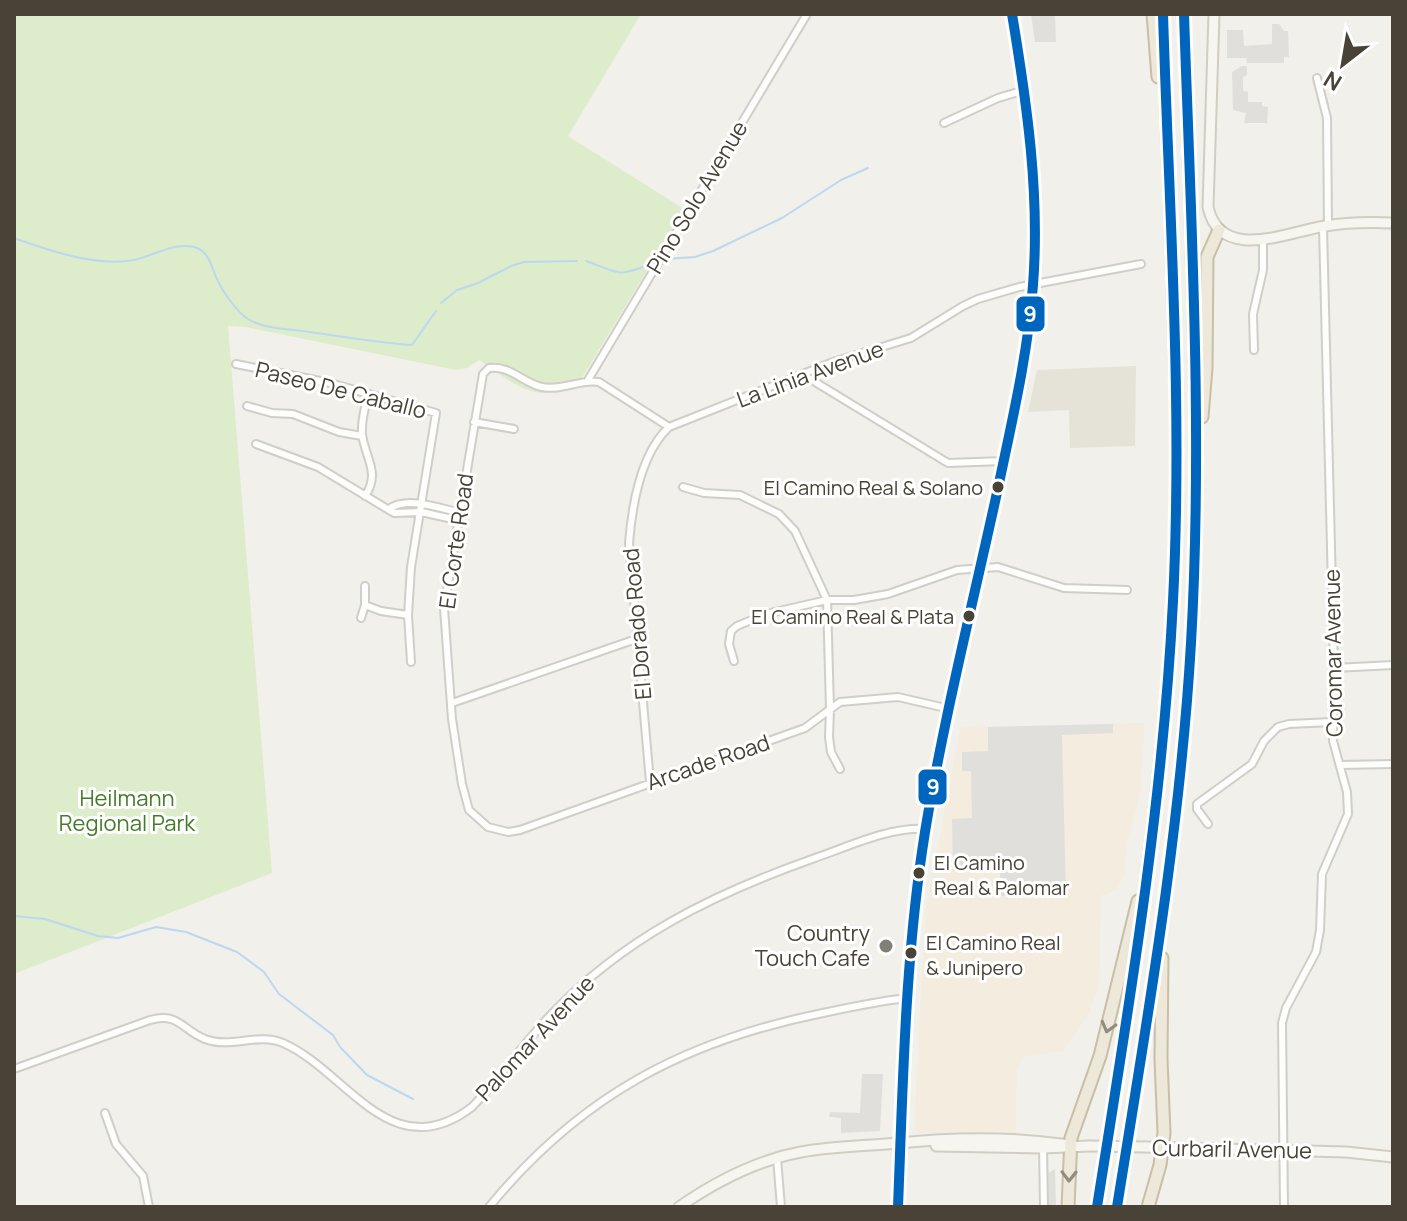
<svg xmlns="http://www.w3.org/2000/svg" width="1407" height="1221" viewBox="0 0 1407 1221" font-family="Manrope,sans-serif">
	<rect width="100%" height="100%" fill="#f1f0eb"/>
	<path fill="#e5e2d8" d="M1136,366L1135,446L1070,448L1069,410L1028,412L1037,370Z"/>
	<path fill="#f4ecde" d="M1144,723L1141,790L1127,843L1125,873L1116,889L1108,894L1101,895L1099,987L1087,1017L1063,1051L1023,1057L1017,1068L1016,1133H918L914,1128L926,908L961,727Z"/>
	<path fill="#ddeccb" d="M14,14H641L568,136L684,209L577,386C566,388 555,393 544,393C521,393 498,372 479,360L467,368L456,370L246,327L228,326L272,873L14,974Z"/>
	<path fill="#e1dfdb" d="M1031,14H1055L1056,42H1035Z
		M1272,24H1279L1284,31H1288L1289,57H1284V63H1247L1246,58H1227V30H1243L1244,46L1272,44Z
		M1242,66H1247V75L1243,77V91L1248,92V102H1262V106L1268,107L1267,123H1244L1246,113L1233,110L1232,72Z
		M1113,724V733L1062,735L1066,894L1001,896L1000,870L953,871L952,819L972,818L971,771H962V752L988,751V727Z
		M862,1074H883L880,1131L841,1133V1118L829,1117L830,1112L860,1113Z
		M1055,1169L1056,1207H1049L1048,1173Z"/>
	<g fill="none" stroke-linecap="round" stroke-linejoin="round">
		<path stroke="#bbd8f0" stroke-width="2" d="M14,238C51,251 95,267 134,260C153,256 174,242 194,247C210,251 211,268 218,281C223,292 237,312 248,319C262,328 286,329 302,331C339,336 375,342 412,345L436,311
			M665,259L695,257L713,251L782,218L841,180L868,168
			M586,261C621,273 614,278 651,264
			M441,303L457,290L478,283L511,266L524,262L577,261
			M14,916L45,919L98,936L118,938L156,927L186,932L237,952L264,972L279,994L333,1035L340,1047L367,1075L413,1099"/>
		<defs>
			<path id="street" d="M1317,78L1327,118L1328,226
				M944,123L998,98L1025,90
				M1254,350L1253,314L1263,270V239
				M236,364L330,383L436,413L411,567L408,615L411,662
				M802,374L948,463L1004,461
				M588,380L807,14
				M247,406L272,413L293,414L339,432L362,436
				M474,422L514,429
				M256,444L318,467L394,513L421,512L457,520
				M683,487L704,493L740,495L779,514L795,531L827,600L830,709L829,737L831,752L840,769
				M365,496C381,473 365,458 362,434C361,420 365,407 368,395
				M389,509C407,496 438,508 458,512
				M365,605L381,611L408,615
				M361,618L365,605V586
				M734,661L729,644L731,631L737,626L766,614L827,600H854L888,594L957,570L998,567L1064,588L1127,590
				M1334,668L1393,665
				M452,703L639,638
				M950,709L898,697L840,702L805,728L520,830L508,832L488,827L469,810L462,784L452,719L444,608L483,374L489,368C510,365 523,383 542,387C562,391 580,379 599,382L669,427L833,362L911,338L963,306L978,299L1019,287L1141,264
				M1340,765L1393,764
				M650,782L629,543C632,506 641,453 669,427
				M1208,824L1197,809V804L1252,764L1264,741L1278,727L1289,724L1332,722
				M14,1069L150,1020C179,1012 182,1030 205,1039C230,1049 259,1032 283,1043C347,1071 391,1169 472,1107C499,1079 521,1047 547,1019C622,938 713,894 815,858C850,846 888,827 926,829
				M105,1113L116,1144L143,1176L149,1207
				M1043,1145L1044,1207
				M777,1158L781,1207
				M489,1207C580,1096 684,1041 823,1013C851,1007 879,1001 907,998
				M1284,1207L1282,1023L1286,1008L1316,952L1320,930L1322,874L1348,814L1347,792L1333,741L1334,668L1323,227"/>
			<path id="secondary" d="M1214,14L1208,207C1220,263 1288,232 1325,226C1348,222 1370,222 1393,223
				M936,1146L1043,1148L1089,1146
				M1145,1147L1346,1152L1393,1157
				M679,1207C715,1182 758,1160 801,1152C834,1146 866,1146 899,1143C955,1137 1014,1137 1070,1145
				M898,1207C903,1082 904,956 925,832C945,715 974,599 999,482C1013,417 1028,352 1033,285C1040,194 1027,104 1012,14"/>
			<path id="highway" d="M1153,14L1158,77
				M1202,417L1206,368L1207,257L1219,230
				M1068,1207L1071,1138L1100,1056L1138,901
				M1097,1207C1129,1005 1162,805 1173,601C1183,406 1168,209 1163,14
				M1117,1207C1147,1020 1180,833 1191,643C1203,434 1190,224 1184,14
				M1148,1207L1160,1165L1164,1133L1161,1059L1162,958"/>
		</defs>
		<use href="#street" stroke="#cfcec9" stroke-width="10"/>
		<use href="#secondary" stroke="#d1cdc2" stroke-width="13"/>
		<use href="#highway" stroke="#c9bea6" stroke-width="15"/>
		<use href="#street" stroke="#fdfdfc" stroke-width="6"/>
		<use href="#secondary" stroke="#f7f5ef" stroke-width="9"/>
		<use href="#highway" stroke="#ede8d9" stroke-width="11"/>
		<defs>
			<path id="secondary-bridge" d="M1089,1146L1145,1147"/>
		</defs>
		<use href="#secondary-bridge" stroke="#d1cdc2" stroke-width="13" stroke-linecap="butt"/>
		<use href="#secondary-bridge" stroke="#f7f5ef" stroke-width="9"/>
		<defs>
			<path id="bus-1" d="M898,1207C903,1082 905,956 925,832C944,717 973,603 998,488C1012,421 1028,354 1033,285C1040,194 1027,104 1012,14
				M1097,1207C1129,1006 1163,804 1173,601C1183,405 1169,209 1163,14
				M1117,1207C1147,1020 1180,833 1191,643C1203,434 1191,223 1184,14"/>
		</defs>
		<use href="#bus-1" stroke="#fff" stroke-width="16"/>
		<use href="#bus-1" stroke="#0065bd" stroke-width="10"/>
	</g>
	<defs><path id="oneway-chevron" d="M-2-3.5L2.5 0L-2 3.5" fill="none" stroke-width="1.6" stroke-linecap="round" stroke-linejoin="round" transform="scale(2)"/></defs>
	<g stroke="#928d80">
		<use href="#oneway-chevron" transform="translate(1108 1027) rotate(105)"/>
		<use href="#oneway-chevron" transform="translate(1069 1176) rotate(91)"/>
	</g>
	<g fill="#484237" stroke="#fff" stroke-width="3">
		<circle cx="998" cy="487" r="7"/>
		<circle cx="969" cy="616" r="7"/>
		<circle cx="919" cy="873" r="7"/>
		<circle cx="911" cy="953" r="7"/>
	</g>
	<circle fill="#837f76" stroke="#fff" stroke-width="3" cx="886" cy="946" r="8"/>
	<g text-anchor="middle" dominant-baseline="central" stroke-width="6" stroke-linejoin="round" paint-order="stroke">
		<g font-size="20" fill="#484237" stroke="#fff" text-anchor="end">
			<text x="983" y="487">El Camino Real &amp; Solano</text>
			<text x="954" y="616">El Camino Real &amp; Plata</text>
			<text x="934" y="862" text-anchor="start">El Camino<tspan x="934" dy="25">Real &amp; Palomar</tspan></text>
			<text x="926" y="942" text-anchor="start">El Camino Real<tspan x="926" dy="25">&amp; Junipero</tspan></text>
		</g>
		<g font-size="22" fill="#484237" stroke="#fff">
			<text transform="translate(697 197) rotate(-59)">Pino Solo Avenue</text>
			<text transform="translate(810 374) rotate(-20)">La Linia Avenue</text>
			<text transform="translate(341 390) rotate(14)">Paseo De Caballo</text>
			<text transform="translate(456 541) rotate(-82)">El Corte Road</text>
			<text transform="translate(637 624) rotate(-95)">El Dorado Road</text>
			<text transform="translate(1333 653) rotate(-91)">Coromar Avenue</text>
			<text transform="translate(708 762) rotate(-19)">Arcade Road</text>
			<text transform="translate(535 1038) rotate(-47)">Palomar Avenue</text>
			<text transform="translate(1232 1149) rotate(1)">Curbaril Avenue</text>
		</g>
		<g font-size="22" fill="#447b28" stroke="#fff">
			<text x="127" y="798">Heilmann<tspan x="127" dy="25">Regional Park</tspan></text>
		</g>
		<g font-size="22" fill="#484237" stroke="#fff" text-anchor="end">
			<text x="870" y="933">Country<tspan x="870" dy="25">Touch Cafe</tspan></text>
		</g>
	</g>
	<g stroke="#fff" stroke-width="3">
		<rect x="1015" y="295" width="31" height="38" rx="8" fill="#0065bd"/>
		<rect x="917" y="768" width="31" height="38" rx="8" fill="#0065bd"/>
	</g>
	<g font-size="22" text-anchor="middle" font-weight="bold" fill="#fff">
		<text x="1030" y="322">9</text>
		<text x="933" y="795">9</text>
	</g>
	<rect width="1407" height="1221" fill="none" stroke="#484237" stroke-width="32"/>
	<g transform="translate(1343 64) rotate(211)" stroke="#ffffff" stroke-width="6" paint-order="stroke">
	<path d="M0-6L14 30L0 20L-14 30Z" fill="#484237"/>
	<text y="-12" font-size="22" font-weight="bold" text-anchor="middle" fill="#484237">N</text>
	</g>
</svg>
